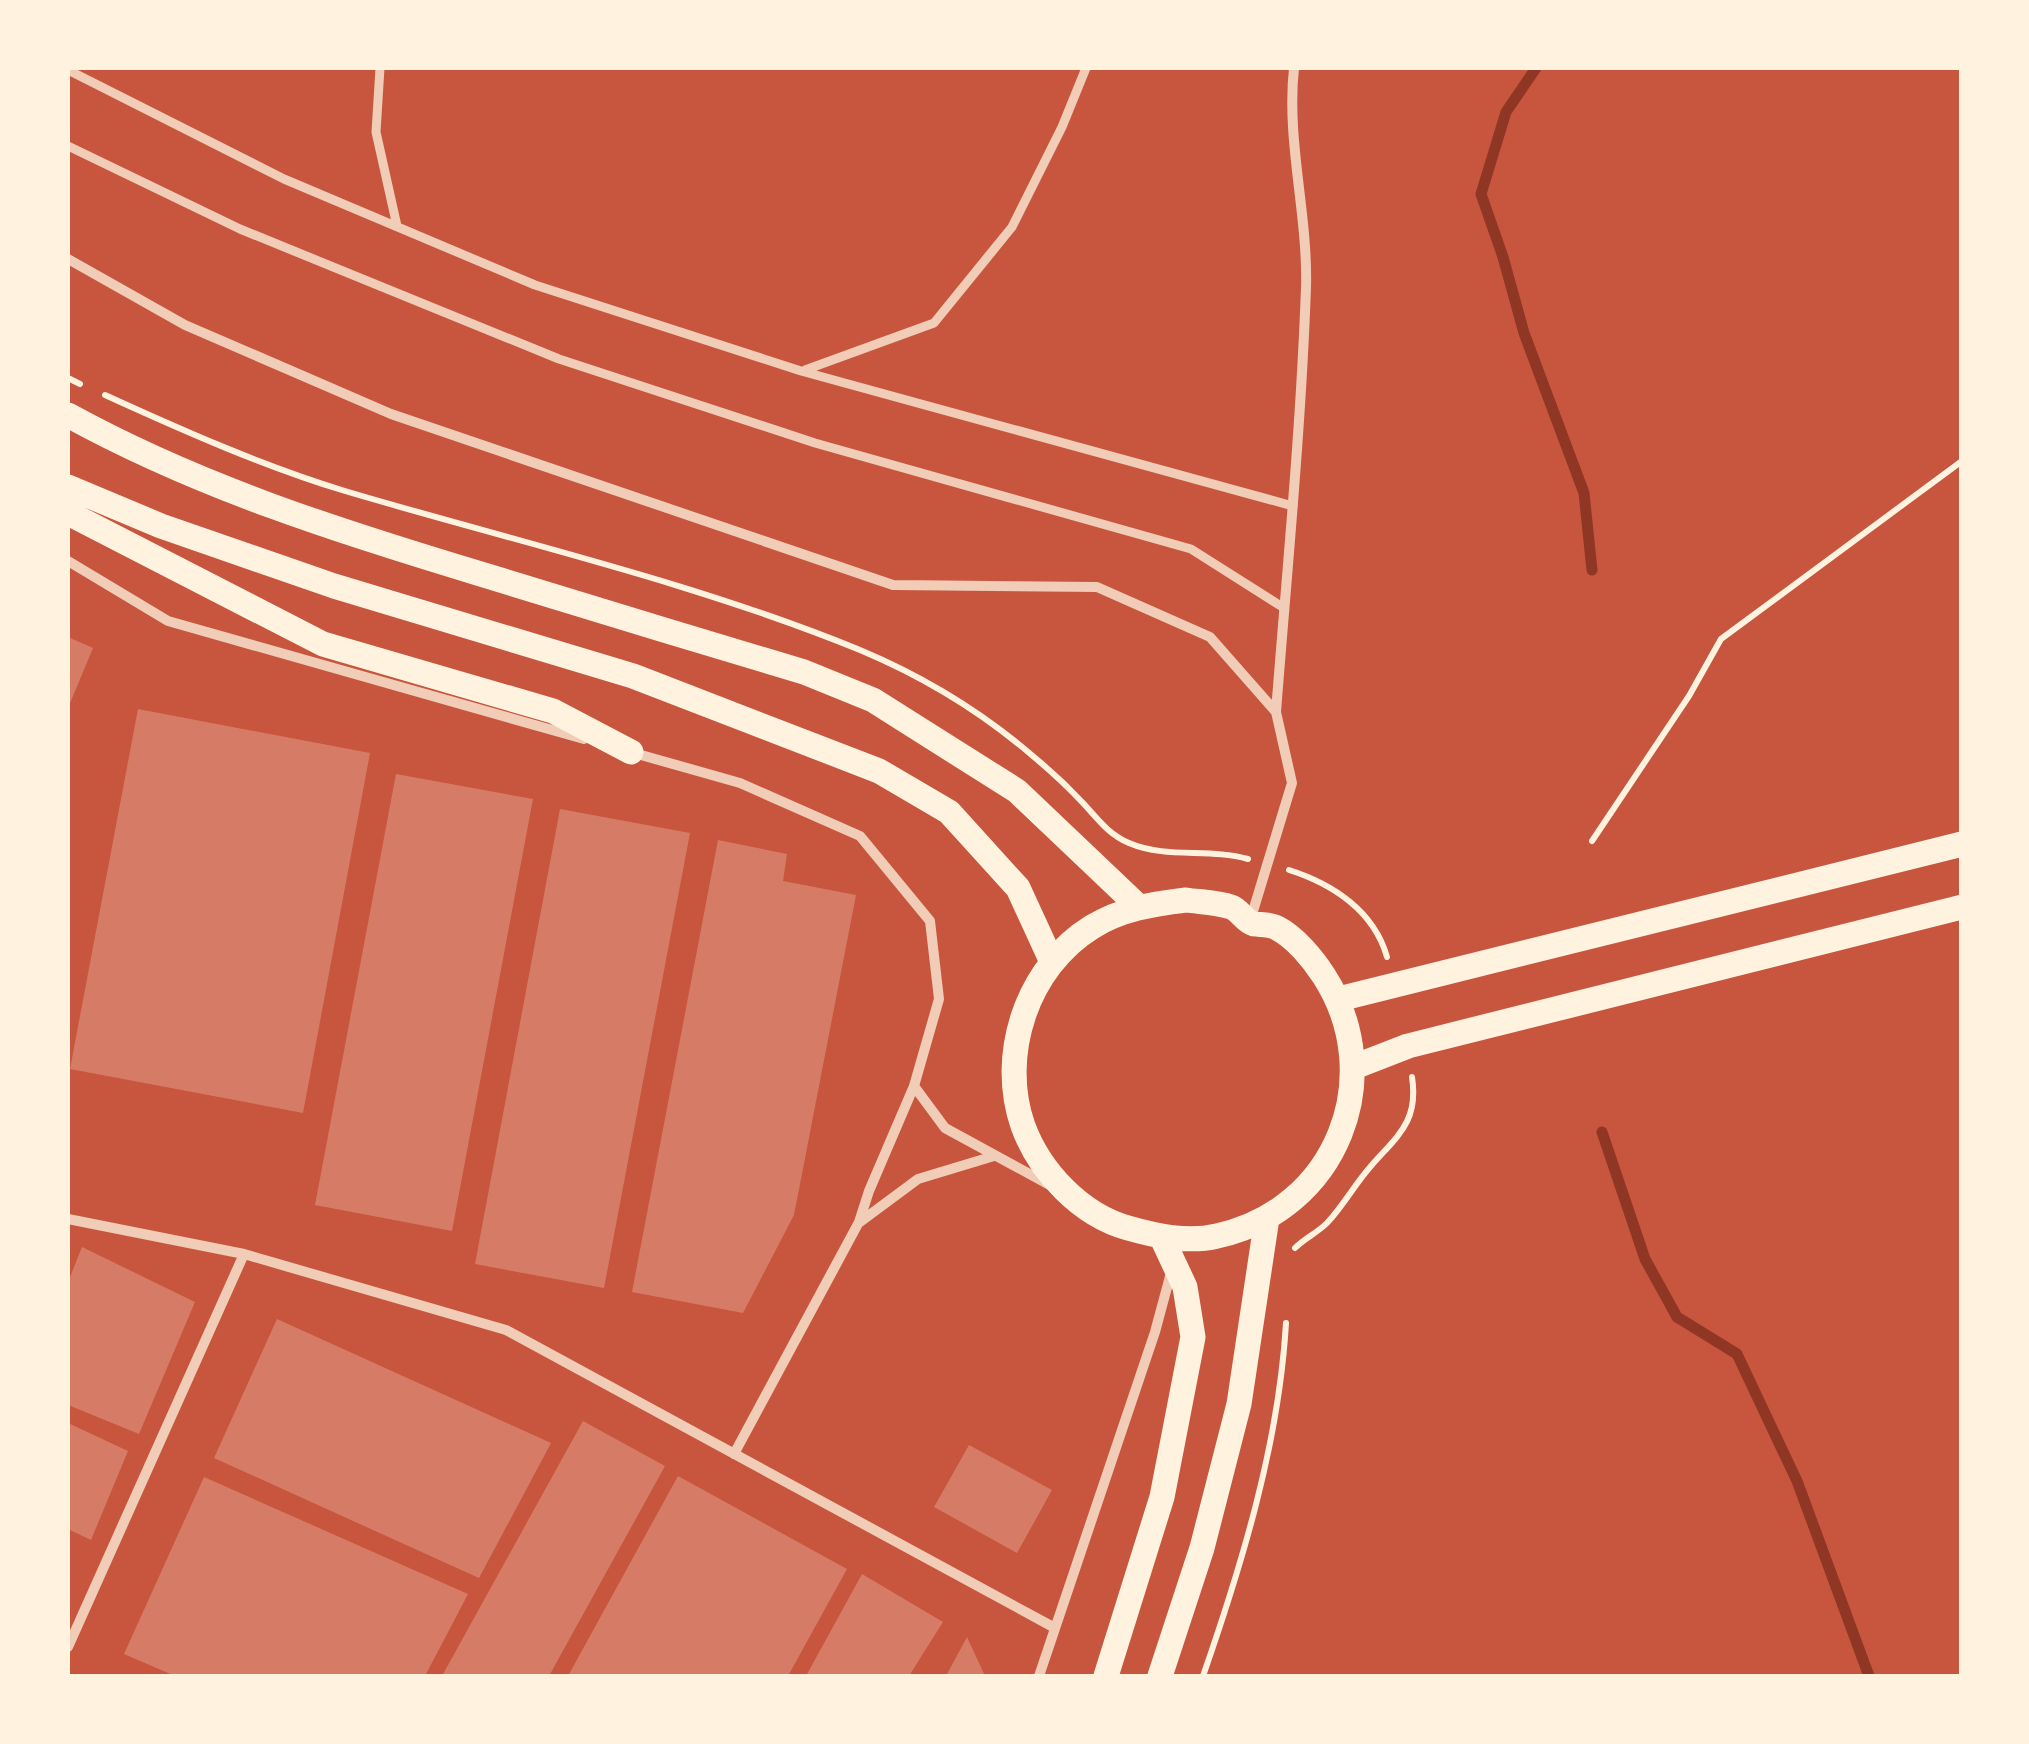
<svg xmlns="http://www.w3.org/2000/svg" width="2029" height="1744" viewBox="0 0 2029 1744" font-family="'Nunito Sans',sans-serif">
	<rect width="100%" height="100%" fill="#c8553d"/>
	<g fill="none" stroke-linecap="round" stroke-linejoin="round">
		<path stroke="#8f3625" stroke-width="11" d="M1536,68L1506,112L1481,194L1503,257L1524,333L1584,493L1592,570
			M1602,1132L1645,1259L1677,1317L1737,1354L1797,1481L1869,1676"/>
	</g>
	<path fill="#d67c66" d="M68,637L93,648L68,708Z
		M138,709L370,753L303,1113L70,1069Z
		M396,774L533,799L452,1231L315,1205Z
		M560,809L690,833L604,1288L475,1264Z
		M718,840L787,854L783,881L856,895L794,1215L743,1313L632,1292Z
		M82,1247L195,1302L139,1434L68,1405V1282Z
		M277,1319L551,1443L479,1578L214,1458Z
		M583,1421L665,1466L549,1676H442Z
		M68,1423L128,1451L91,1540L68,1529Z
		M969,1445L1052,1490L1017,1553L934,1507Z
		M678,1476L847,1569L788,1676H568Z
		M204,1477L468,1594L425,1676H175L124,1654Z
		M862,1574L943,1622L909,1676H806Z
		M967,1637L985,1676H946Z"/>
	<g fill="none" stroke-linecap="round" stroke-linejoin="round">
		<path stroke="#fff3e0" stroke-width="6" d="M68,378L80,384
			M105,395C184,431 263,466 345,491C517,542 694,582 860,650C922,676 982,712 1034,757C1051,771 1068,787 1083,803C1098,819 1108,834 1129,843C1166,859 1209,848 1248,859
			M1592,841L1689,696L1721,639L1962,461
			M1289,870C1333,884 1374,911 1387,957
			M1295,1248C1305,1238 1317,1233 1327,1223C1343,1206 1355,1184 1371,1166C1397,1136 1419,1122 1412,1077
			M1203,1676C1242,1564 1279,1443 1286,1323"/>
		<path stroke="#f1ccb7" stroke-width="9" d="M380,68L376,132L397,226
			M68,70L284,179L535,285L801,371L1293,506
			M68,146L240,229L559,359L815,443L1191,549L1284,608
			M805,370L934,323L1012,227L1062,127L1086,68"/>
		<path stroke="#f1ccb7" stroke-width="10" d="M68,259L185,325L391,414L893,585L1097,587L1210,637L1276,712L1292,783L1250,921
			M68,561L168,621L584,739
			M1276,712C1287,570 1301,429 1306,287C1308,214 1286,141 1294,68
			M634,753L740,783L860,836L930,921L939,999L914,1086L869,1191L859,1222L734,1454
			M914,1086L945,1128L1048,1184
			M68,1219L244,1254L506,1330L1055,1628
			M860,1222L918,1179L994,1156
			M68,1647L244,1254
			M1039,1676L1155,1332L1172,1269"/>
		<path stroke="#fff3e0" stroke-width="25" d="M68,415C199,487 341,532 484,575C591,608 697,640 804,672L873,700L1017,791L1138,906
			M68,487L161,526L334,586L633,676L879,771L949,812L1018,888L1052,962
			M68,513L323,644L553,711L631,752
			M1186,900C1200,902 1217,902 1231,907C1240,910 1244,921 1254,924C1261,925 1270,924 1277,928C1295,937 1313,959 1324,976C1389,1077 1337,1210 1217,1236C1188,1243 1156,1236 1128,1228C1081,1215 1040,1172 1023,1126C998,1055 1027,967 1092,927C1121,909 1153,904 1186,900Z
			M1339,999L1962,844
			M1354,1067L1408,1046L1962,907
			M1106,1676L1162,1497L1193,1337L1185,1287L1162,1238
			M1160,1676L1202,1548L1239,1404L1267,1218"/>
	</g>
	<rect width="2029" height="1744" fill="none" stroke="#fff3e0" stroke-width="140"/>
</svg>
